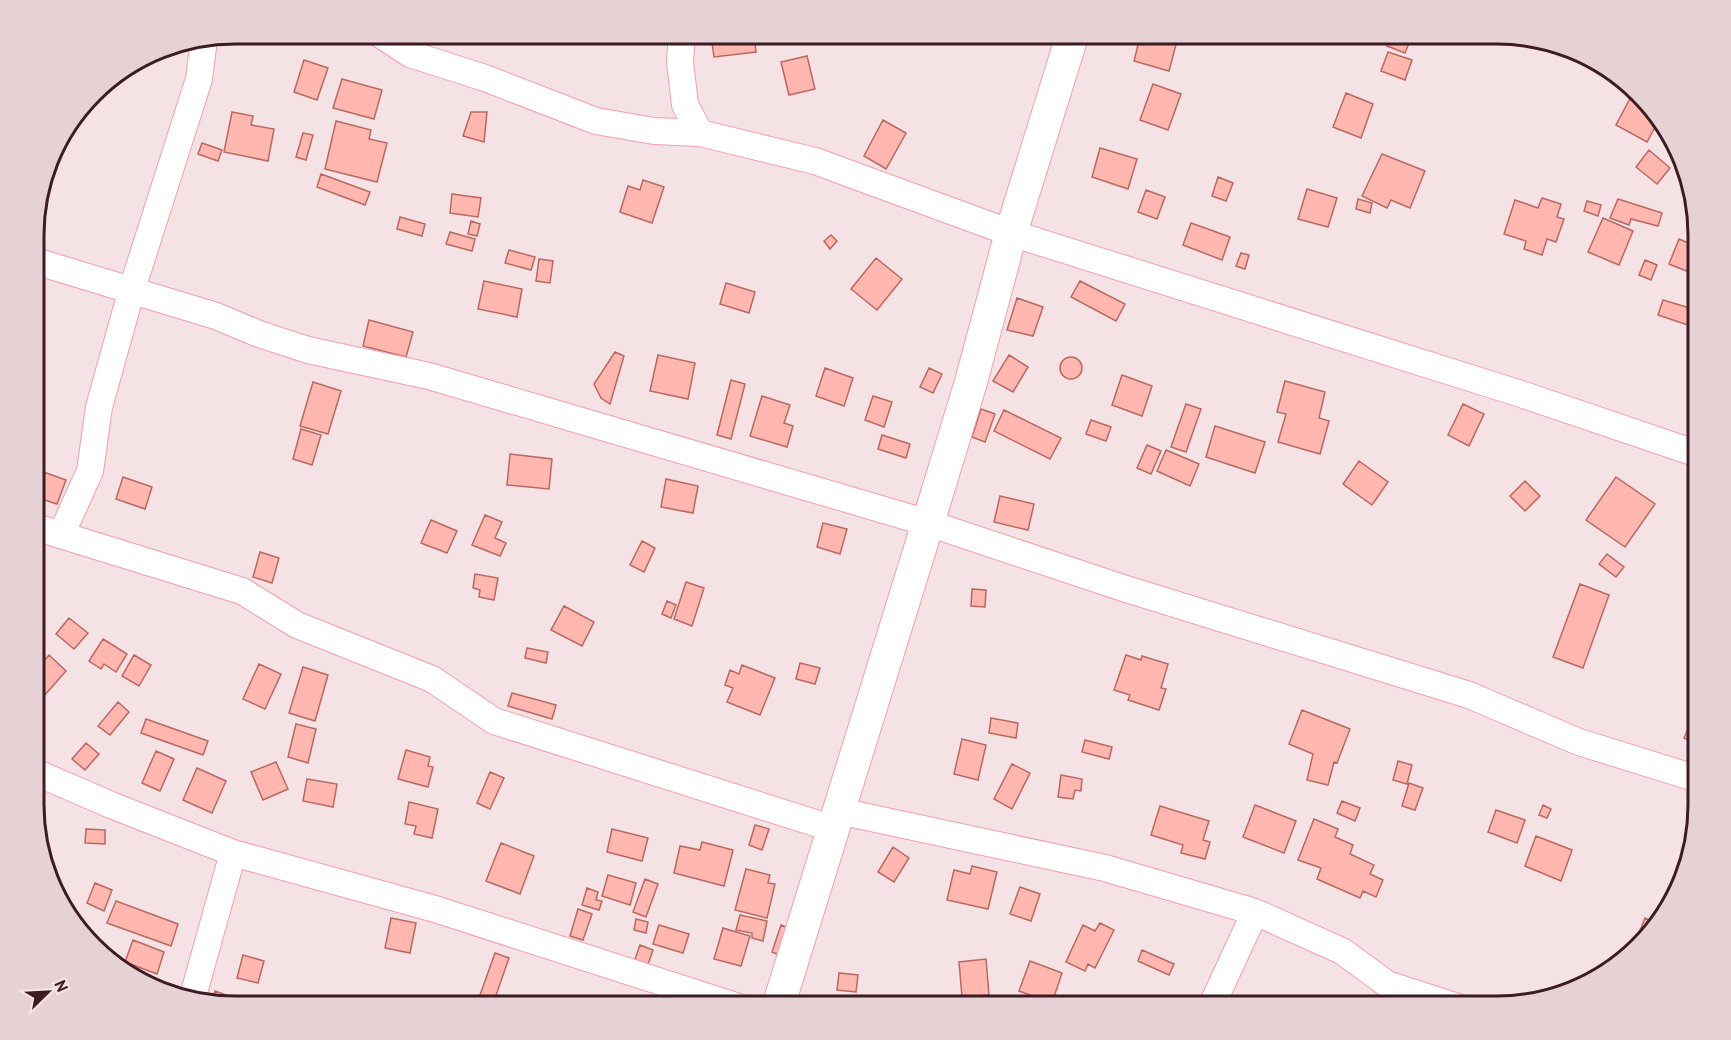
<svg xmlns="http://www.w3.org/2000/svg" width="1731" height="1040" viewBox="0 0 1731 1040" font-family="'PT Sans',sans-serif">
	<rect width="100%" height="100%" fill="#f5e2e5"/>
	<path fill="#ffb7af" stroke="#ba6860" stroke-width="1.5" d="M724,33H754L756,52L714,57L711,35Z
		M1141,33H1179L1169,71L1134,61Z
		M1392,33H1413L1405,53L1387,46Z
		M1388,52L1412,60L1405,80L1381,71Z
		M807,56L815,89L789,95L781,62Z
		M304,60L328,68L317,100L294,92Z
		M342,79L382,90L374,119L333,108Z
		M1153,84L1181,94L1168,130L1140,120Z
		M1346,93L1373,104L1361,138L1333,127Z
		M1633,93L1660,118L1647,142L1616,125Z
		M232,112L253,116L251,125L274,129L268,161L224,152Z
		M471,112H487L484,142L463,136Z
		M883,120L906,133L886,169L864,156Z
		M336,121L371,130L369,139L387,143L377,182L325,169Z
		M303,133L313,135L306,160L296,157Z
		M202,143L222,150L218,161L198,154Z
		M1100,148L1137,159L1128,189L1092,177Z
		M1649,150L1670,168L1657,184L1636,167Z
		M1382,154L1425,171L1410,208L1391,200L1387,208L1362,196Z
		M321,174L370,192L365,205L317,187Z
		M1218,177L1233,183L1226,201L1212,196Z
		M643,180L664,187L652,223L620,212L628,186L640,190Z
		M1307,189L1337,198L1328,227L1298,219Z
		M1146,190L1165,197L1157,219L1138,212Z
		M452,194L481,198L478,217L450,213Z
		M1542,198L1561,204L1557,217L1564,219L1556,242L1547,239L1542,255L1524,249L1526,241L1504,234L1515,200L1538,208Z
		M1358,199L1372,203L1370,213L1356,209Z
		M1618,199L1662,213L1658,226L1631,219L1629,225L1610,218Z
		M1587,201L1601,205L1598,216L1584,211Z
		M400,217L425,224L422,236L397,229Z
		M1603,218L1633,231L1619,265L1588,252Z
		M471,221L480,224L477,236L468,234Z
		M1191,223L1230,237L1222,260L1183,245Z
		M450,232L475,239L472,251L446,244Z
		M831,235L837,241L830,249L824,241Z
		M1679,239L1698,247V285L1691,282L1694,274L1669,264Z
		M509,250L535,257L531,270L505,263Z
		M1241,253L1249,255L1245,269L1236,266Z
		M876,258L902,279L877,310L851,289Z
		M539,259L553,261L550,283L536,281Z
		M1645,260L1657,265L1651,280L1639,275Z
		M484,281L522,289L517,317L478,309Z
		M1080,281L1125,304L1116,321L1071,297Z
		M726,283L755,292L749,313L720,304Z
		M1017,298L1043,307L1033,336L1007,330Z
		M1663,300L1693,309L1688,325L1658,315Z
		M369,320L413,332L406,357L363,346Z
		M615,352L624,356L610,404L601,398L594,384Z
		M658,355L695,363L688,399L650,391Z
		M1009,355L1028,367L1013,392L993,381Z
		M1060 368a11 11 0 1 1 22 0a11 11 0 1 1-22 0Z
		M825,368L853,378L844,406L816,396Z
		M929,368L942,374L933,393L920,387Z
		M1122,375L1152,386L1142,416L1112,405Z
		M731,380L745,384L731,439L717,435Z
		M1285,381L1325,392L1319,418L1329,421L1320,454L1278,442L1286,414L1277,412Z
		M313,382L341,391L328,434L300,426Z
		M762,396L790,405L784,423L793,426L787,447L750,436Z
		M873,396L892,402L884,427L865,420Z
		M1186,404L1201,409L1186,452L1171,447Z
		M1463,404L1484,414L1469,446L1448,435Z
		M981,409L995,414L985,442L972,437Z
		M1004,410L1061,438L1050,459L994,431Z
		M1091,420L1111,427L1106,441L1086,434Z
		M1215,426L1265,442L1255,473L1206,457Z
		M301,429L321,435L312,465L293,459Z
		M882,435L910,444L906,458L878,449Z
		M1147,445L1161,451L1151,474L1137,468Z
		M1166,450L1199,464L1190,486L1157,471Z
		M510,454L552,459L549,489L507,485Z
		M1359,461L1388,482L1372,505L1343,484Z
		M35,469L66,480L57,504L35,497Z
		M123,477L152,487L145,509L116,499Z
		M1616,477L1655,504L1625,547L1586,520Z
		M666,479L698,486L693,513L661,507Z
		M1525,481L1540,496L1525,511L1510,496Z
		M1000,496L1034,504L1028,530L994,522Z
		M485,515L502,522L495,538L506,543L500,556L472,545Z
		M431,520L457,531L447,553L421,543Z
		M823,523L847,529L840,554L817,547Z
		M642,541L655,548L644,572L630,565Z
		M260,552L279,558L272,583L253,577Z
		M1607,554L1624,567L1616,577L1599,564Z
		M475,574L498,578L494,600L479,597L480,590L473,588Z
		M686,582L704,588L692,626L674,619Z
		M1580,584L1609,595L1583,668L1553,657Z
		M972,589L986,590L985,607L971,606Z
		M667,601L676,605L671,618L662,614Z
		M564,606L594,622L582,646L551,630Z
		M69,618L88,633L74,649L56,634Z
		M103,639L127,654L116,672L104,664L101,669L89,661Z
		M527,648L548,652L546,663L525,658Z
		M49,655L66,671L35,706V671Z
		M134,655L151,665L139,686L122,676Z
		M1126,655L1141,660L1142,656L1168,664L1161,688L1166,689L1159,710L1128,700L1130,695L1114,690Z
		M800,663L820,668L815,684L796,679Z
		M259,664L281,674L265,709L243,699Z
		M742,665L775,678L760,715L727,702L733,688L725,685L730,670L739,674Z
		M303,667L328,675L315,721L289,713Z
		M512,693L556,705L552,719L508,706Z
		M118,702L129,712L110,735L98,726Z
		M1698,706V744L1684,738Z
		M1302,710L1350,729L1337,763L1334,762L1328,785L1307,780L1313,754L1289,744Z
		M991,718L1018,723L1016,738L989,733Z
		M146,719L208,741L203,755L141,733Z
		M296,724L316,729L308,763L288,757Z
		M962,739L986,745L978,780L954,774Z
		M1085,740L1112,747L1109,759L1082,752Z
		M86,743L99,754L85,770L72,759Z
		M406,750L430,757L428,766L433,767L428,787L398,779Z
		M156,751L174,759L160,791L142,783Z
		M1398,761L1412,765L1407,784L1393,780Z
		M276,762L288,789L263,800L251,772Z
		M1012,764L1030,773L1012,809L994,799Z
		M197,768L226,781L212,813L183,800Z
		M490,772L504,778L490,809L477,803Z
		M1061,775L1082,779L1081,791L1075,790L1073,799L1058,797Z
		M307,779L337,784L333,807L303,801Z
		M1409,783L1423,788L1415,810L1402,806Z
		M1342,801L1360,808L1355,821L1337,813Z
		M409,802L438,809L432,838L414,834L416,826L405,824Z
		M1255,805L1296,821L1284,853L1243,837Z
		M1543,805L1551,809L1547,818L1539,815Z
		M1160,806L1209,821L1203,840L1210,842L1205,859L1181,853L1183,845L1151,835Z
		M1496,810L1525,820L1517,843L1488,832Z
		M1314,819L1338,829L1335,837L1353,845L1350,854L1374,865L1370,874L1383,880L1376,897L1363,891L1360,898L1317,879L1321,868L1298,860Z
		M755,825L769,829L762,850L749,845Z
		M86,829L105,830V844L85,843Z
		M612,829L648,838L642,861L607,852Z
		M1536,836L1572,850L1561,881L1525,866Z
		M702,842L733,850L724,886L674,873L680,846L700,850Z
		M501,843L534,856L520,894L486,881Z
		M893,847L909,858L894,882L878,872Z
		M41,848L49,849L47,865Z
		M972,866L997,872L988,909L947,900L954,870L970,874Z
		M746,869L770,875L768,883L775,884L767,918L735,910Z
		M608,875L636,883L630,905L602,896Z
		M645,879L658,884L646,917L633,912Z
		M95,883L112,890L104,911L87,903Z
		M1020,887L1040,894L1031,921L1010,914Z
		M587,888L598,892L596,900L602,901L599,910L582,905Z
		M116,901L178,924L171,946L107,923Z
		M578,909L592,914L583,940L570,936Z
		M740,915L767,921L763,941L752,938V933L736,930Z
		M391,918L416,923L410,953L385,948Z
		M1645,918L1655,923L1635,943Z
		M636,919L648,922L646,933L634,930Z
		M1100,923L1114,930L1095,968L1088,964L1085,971L1066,962L1083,925L1095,931Z
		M659,925L689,934L683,953L653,944Z
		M781,925L791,929L782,956L772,952Z
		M723,928L750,936L741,966L714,959Z
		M133,940L164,952L157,974L125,962Z
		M640,945L653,950L646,970L633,965Z
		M1142,950L1174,964L1169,975L1138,961Z
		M495,953L509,958L494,1001L480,995Z
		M243,955L264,961L258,983L237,978Z
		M986,959L989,995L962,997L959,962Z
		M1030,961L1062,973L1052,1003L1019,991Z
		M839,973L858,975L856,992L837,990Z
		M215,991L226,995L223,1004L212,1001Z"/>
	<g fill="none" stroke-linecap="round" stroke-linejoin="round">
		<defs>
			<path id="minor" d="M378,33L410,54L485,78L596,121L654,131L700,133L815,161L1011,233L1521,394L1698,454
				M682,33L680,62L685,105L700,133
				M35,261L216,316L259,334L308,350L429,376L928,523L1123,588L1469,695L1579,742L1698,779
				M35,527L242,591L297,625L432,679L494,721L834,829
				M61,535L90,471L99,407L132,289L199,79L204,39
				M35,772L111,805L233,853L435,909L739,1007
				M839,811L1105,868L1255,912L1342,951L1387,984L1458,1007
				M193,996L233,853
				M1211,1007L1255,912"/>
			<path id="major" d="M778,1007L928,523L971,382L1011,233L1073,33"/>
		</defs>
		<use href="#minor" stroke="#f59daf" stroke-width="28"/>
		<use href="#major" stroke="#f59daf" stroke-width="34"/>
		<use href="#minor" stroke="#fff" stroke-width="26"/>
		<use href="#major" stroke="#fff" stroke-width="32"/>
	</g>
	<path d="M0 0H1731V1040H0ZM235 44H1497A191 191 0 0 1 1688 235V805A191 191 0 0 1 1497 996H235A191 191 0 0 1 44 805V235A191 191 0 0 1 235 44Z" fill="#e6d2d5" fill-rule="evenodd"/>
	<path fill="none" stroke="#3c1b23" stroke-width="3" d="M235 44H1497A191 191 0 0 1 1688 235V805A191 191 0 0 1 1497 996H235A191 191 0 0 1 44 805V235A191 191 0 0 1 235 44Z"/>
	<g transform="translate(48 992) rotate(66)" stroke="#f5e2e5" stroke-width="4.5" paint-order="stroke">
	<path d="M0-4.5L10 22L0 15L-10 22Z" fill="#3c1b23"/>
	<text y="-9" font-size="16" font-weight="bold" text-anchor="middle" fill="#3c1b23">N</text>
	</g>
</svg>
